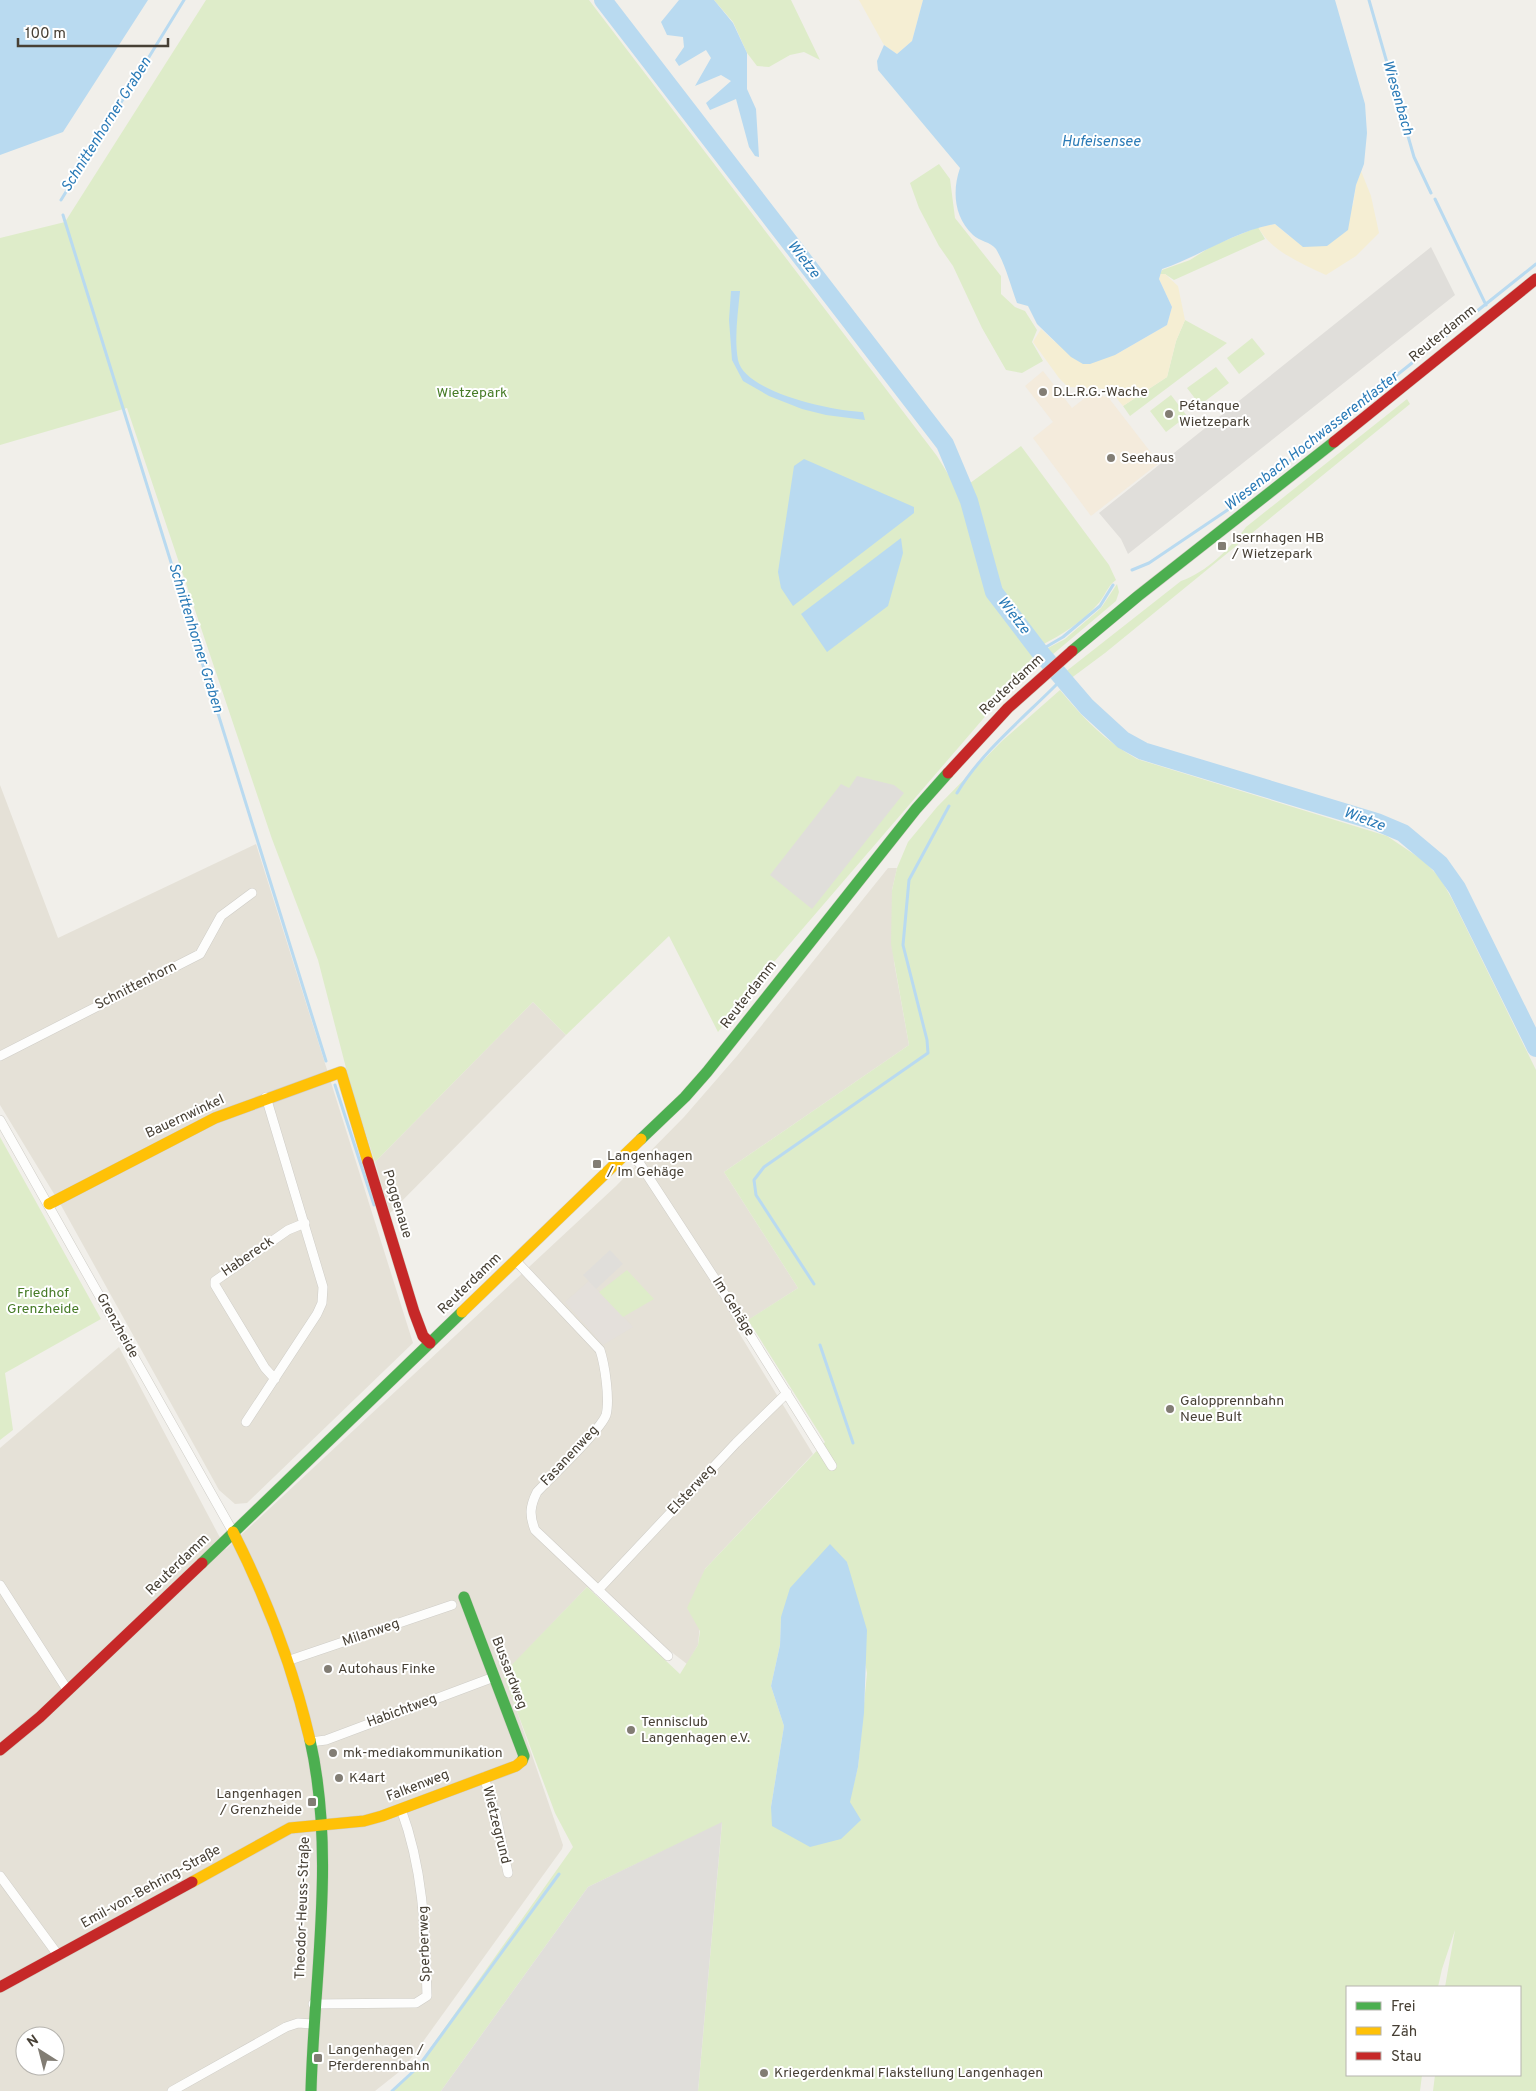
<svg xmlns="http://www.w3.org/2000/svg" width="1536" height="2091" viewBox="0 0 1536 2091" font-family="Overpass,sans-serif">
	<rect width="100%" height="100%" fill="#f1efea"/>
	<path fill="#e5e1d7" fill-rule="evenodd" d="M0,785L58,938L256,844L413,1343L247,1503L235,1504L219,1490L62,1207L0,1105Z
		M888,868H897L892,890L894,962L909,1045L724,1172L798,1288L736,1328L813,1454L705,1569L698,1645L687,1664L587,1587L504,1674L563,1845L562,1849L404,2068L375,2091H0V1448L119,1347L226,1549L616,1186L684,1117L737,1056ZM25,2036H55V2066H25Z
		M533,1002L566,1035L390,1213L375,1162Z"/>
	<path fill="#f4ebdc" d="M1043,371L1072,408L1090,394L1108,397L1159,463L1091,516L1033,438L1053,422L1025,386Z"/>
	<path fill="#e4e0db" d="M589,1281L633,1327L603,1345L565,1302Z"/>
	<path fill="#deecc9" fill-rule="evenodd" d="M206,0H589L937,456L962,497L987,592L1039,666L989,712L768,969L718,1032L669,936L566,1035L533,1002L375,1162L352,1091L318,960L272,839L127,408L0,445V238L65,222Z
		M714,0H791L820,60L804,52L790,55L769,67L757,66L747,53L733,22Z
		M939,164L950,179L955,218L1001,276V294L1015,307L1025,311L1037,330L1032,342L1043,361L1022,373L1006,370L982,328L953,266L939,246L919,208L910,183Z
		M1258,227L1265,239L1174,280L1165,274H1160L1162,270L1190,260L1212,246Z
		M1185,320L1227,343L1130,416L1123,406L1167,377L1176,341Z
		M1252,338L1265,354L1239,374L1227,358Z
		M1216,367L1229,383L1200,405L1187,388Z
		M1171,395L1187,416L1166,432L1150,411Z
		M1407,399L1410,404L1105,653L1070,679L1064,673L1181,581C1207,572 1229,549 1246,527Z
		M1021,446L1109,565L1116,580C1107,586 1105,597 1097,605C1082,622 1061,635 1042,645L998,590L966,486Z
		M1117,584L1119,592L1116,601L1052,655L1046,649L1065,639L1101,608Z
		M1060,690C1083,718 1105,741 1137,759L1387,836L1424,861L1440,878L1452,899L1536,1070V2091H1433L1435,2075H1520V1987H1445L1455,1930L1442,1969L1438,1987H1347V2075H1422L1420,2091H698L722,1823L588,1887L441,2091H391L412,2074L573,1847L555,1813L503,1674L587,1587L680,1674L698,1645L700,1631L687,1608L705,1569L825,1442L748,1320L798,1288L724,1172L909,1045L891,944L892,890L897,868L908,842L937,807L1002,741ZM847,1562L867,1673L858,1767L849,1802L771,1807L784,1726L771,1686L780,1645L781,1617Z
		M0,1137L101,1319L5,1373L13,1430L0,1440Z
		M627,1270L654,1299L623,1317L599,1292Z"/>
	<path fill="#f5eed3" d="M859,0H923L912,41L897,54L884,45Z
		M1361,171L1371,196L1379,233L1356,256L1326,275C1301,263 1272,252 1258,227L1275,224L1289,236L1353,205L1356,185Z
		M1160,274H1165L1178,286L1185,320L1176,341L1167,377L1123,406L1109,389L1068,387L1059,378L1033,342L1041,329L1055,342L1115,355L1167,325L1172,307L1159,279Z"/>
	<path fill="#e0deda" d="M1431,247L1455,295L1128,554L1121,539L1099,513Z
		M857,776L894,785L904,793L812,909L770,875L841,784L849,788Z
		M610,1250L623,1264L596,1289L583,1275Z
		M722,1822L698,2091H441L588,1887Z"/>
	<path fill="#b9daf0" d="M0,0H148L63,132L0,155Z
		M679,0H714L733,23L747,53V89L756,109L759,157L755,156L749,147L736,99L710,110L706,103L731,81L721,75L695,86L711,58L706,50L679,66L675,60L684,47L683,37L667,35L661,22Z
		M923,0H1335L1365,104L1367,133L1364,164L1356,185L1348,230L1327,246L1303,247L1275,224C1234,231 1201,256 1162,269L1159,279L1172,307L1167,325L1115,355L1090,364H1083L1071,357L1037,324L1028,306L1017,303C1010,284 1006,266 996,249C991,242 979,241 973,235C954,217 952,191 960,168L878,70L877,61L884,45L897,54L912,41Z
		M731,291H740C738,313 734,338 738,360C745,393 834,411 863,412L865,420L826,415L802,409L769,396L743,381L732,360L729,320Z
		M804,459L914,507V513L793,606L781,588L778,572L794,466Z
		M901,538L903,553L888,606L827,652L801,614Z
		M830,1544L847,1562L867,1630L864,1713L858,1767L850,1802L861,1820L841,1839L810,1847L772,1826L771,1807L784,1726L771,1686L780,1645L781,1617L790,1588Z"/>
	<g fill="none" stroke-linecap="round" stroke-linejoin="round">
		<path stroke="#b9daf0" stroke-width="3" d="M1369,0L1414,157L1431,193
			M1435,199L1486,305
			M61,200L184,0
			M63,215L326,1061
			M1132,570L1149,563L1229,509L1536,264
			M1039,651L1063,637L1100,606L1113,585
			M957,793C981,752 1028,714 1062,679
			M335,1085L374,1205
			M814,1284L756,1195L754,1180L764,1167L928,1053L927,1040L903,945L909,880L949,806
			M820,1345L853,1443
			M392,2091L418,2067L559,1874"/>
		<path stroke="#b9daf0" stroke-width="18" d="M603,0L945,444L969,501L994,592L1039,651L1087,707L1123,740L1143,751L1377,822L1403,833L1440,864L1457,888L1536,1048"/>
		<defs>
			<path id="street" d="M0,1056L200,954L221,916L252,893
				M0,1120L233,1532
				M629,1152L640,1164L715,1279L832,1466
				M516,1261L600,1350C605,1365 610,1400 606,1415C600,1431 551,1477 537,1492C530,1506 529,1515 535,1530L668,1656
				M275,1379L265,1368L215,1285V1281L288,1230L305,1223
				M246,1422L317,1314L322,1303L323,1287L266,1097
				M0,1585L68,1691
				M598,1590L736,1443L787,1393
				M290,1660L452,1605
				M310,1742L326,1740L494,1677
				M484,1777L496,1816L508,1873
				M0,1876L58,1955
				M313,2004L416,2003L427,1996C425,1930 424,1871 401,1809
				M172,2091L286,2027L298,2023L312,2024"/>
			<path id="fast" d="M1072,651L1138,596L1334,442
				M641,1139L685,1097L707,1072L916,809L948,773
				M202,1563L462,1312
				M464,1597L524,1756L522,1761
				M310,1740C336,1855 314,1975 311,2091"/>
			<path id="slow" d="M49,1204L215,1118L341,1072L368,1162
				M462,1312L641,1139
				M233,1532C267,1599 293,1667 310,1740
				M192,1882L290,1828L364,1821L382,1816L516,1766L522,1761"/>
			<path id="jam" d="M1334,442L1536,279
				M948,773L1008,708L1072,651
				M368,1162L414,1312L423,1336L430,1343
				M0,1750L40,1717L202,1563
				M0,1987L192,1882"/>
		</defs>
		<use href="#street" stroke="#cfcdc7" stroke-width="10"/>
		<use href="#fast" stroke="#d1ccc1" stroke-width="12"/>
		<use href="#slow" stroke="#d1ccc1" stroke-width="12"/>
		<use href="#jam" stroke="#d1ccc1" stroke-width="12"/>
		<use href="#street" stroke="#fdfdfc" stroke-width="9"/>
		<use href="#fast" stroke="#4caf50" stroke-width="11"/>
		<use href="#slow" stroke="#ffc107" stroke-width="11"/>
		<use href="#jam" stroke="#c62828" stroke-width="11"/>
	</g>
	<g fill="#827d74" stroke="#fff" stroke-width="2">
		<circle cx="1043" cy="392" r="5"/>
		<circle cx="1169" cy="414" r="5"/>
		<circle cx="1111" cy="458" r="5"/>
		<rect x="1217" y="541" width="10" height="10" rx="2.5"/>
		<rect x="592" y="1159" width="10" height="10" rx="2.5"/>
		<circle cx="1170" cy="1409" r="5"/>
		<circle cx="328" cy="1669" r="5"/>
		<circle cx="631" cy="1730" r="5"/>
		<circle cx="333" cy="1753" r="5"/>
		<circle cx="339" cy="1778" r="5"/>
		<rect x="307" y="1797" width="10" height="10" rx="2.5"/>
		<rect x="313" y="2053" width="10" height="10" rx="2.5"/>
		<circle cx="764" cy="2073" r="5"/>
	</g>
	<g text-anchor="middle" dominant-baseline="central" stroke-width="4" stroke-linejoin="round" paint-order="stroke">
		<g font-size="14" fill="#474035" stroke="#fff">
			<text transform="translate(1443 334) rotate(-39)">Reuterdamm</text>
			<text transform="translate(1012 685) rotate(-43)">Reuterdamm</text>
			<text transform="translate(136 986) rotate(-27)">Schnittenhorn</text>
			<text transform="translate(749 995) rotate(-52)">Reuterdamm</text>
			<text transform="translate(185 1117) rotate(-25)">Bauernwinkel</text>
			<text transform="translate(397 1204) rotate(73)">Poggenaue</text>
			<text transform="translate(248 1257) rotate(-34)">Habereck</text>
			<text transform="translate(470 1284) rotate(-44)">Reuterdamm</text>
			<text transform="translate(733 1307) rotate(58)">Im Gehäge</text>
			<text transform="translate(117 1326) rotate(61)">Grenzheide</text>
			<text transform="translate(570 1456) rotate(-47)">Fasanenweg</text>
			<text transform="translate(692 1490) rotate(-47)">Elsterweg</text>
			<text transform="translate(178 1565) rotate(-44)">Reuterdamm</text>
			<text transform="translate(371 1633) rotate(-19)">Milanweg</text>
			<text transform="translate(509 1673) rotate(69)">Bussardweg</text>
			<text transform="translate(402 1711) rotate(-20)">Habichtweg</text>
			<text transform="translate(418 1786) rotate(-21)">Falkenweg</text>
			<text transform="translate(496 1825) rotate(76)">Wietzegrund</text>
			<text transform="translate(151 1887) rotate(-29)">Emil-von-Behring-Straße</text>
			<text transform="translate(303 1908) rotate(-88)">Theodor-Heuss-Straße</text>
			<text transform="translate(425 1944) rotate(-92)">Sperberweg</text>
		</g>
		<g font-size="14" fill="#474035" stroke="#fff" text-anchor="start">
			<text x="1053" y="392">D.L.R.G.-Wache</text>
			<text x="1179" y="406">Pétanque<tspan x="1179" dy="16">Wietzepark</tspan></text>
			<text x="1121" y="458">Seehaus</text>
			<text x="1232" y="538">Isernhagen HB<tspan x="1232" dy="16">/ Wietzepark</tspan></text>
			<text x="607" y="1156">Langenhagen<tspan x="607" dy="16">/ Im Gehäge</tspan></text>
			<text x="1180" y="1401">Galopprennbahn<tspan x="1180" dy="16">Neue Bult</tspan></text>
			<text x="338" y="1669">Autohaus Finke</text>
			<text x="641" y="1722">Tennisclub<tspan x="641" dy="16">Langenhagen e.V.</tspan></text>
			<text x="343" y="1753">mk-mediakommunikation</text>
			<text x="349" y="1778">K4art</text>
			<text x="302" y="1794" text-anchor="end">Langenhagen<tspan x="302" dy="16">/ Grenzheide</tspan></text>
			<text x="328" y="2050">Langenhagen /<tspan x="328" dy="16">Pferderennbahn</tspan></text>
			<text x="774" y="2073">Kriegerdenkmal Flakstellung Langenhagen</text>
		</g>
		<g font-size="14" fill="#467b26" stroke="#fff">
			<text x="472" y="393">Wietzepark</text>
			<text x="43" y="1293">Friedhof<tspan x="43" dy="16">Grenzheide</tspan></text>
		</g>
		<g font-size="15" font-style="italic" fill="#2b7bb7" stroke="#fff">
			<text transform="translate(1397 98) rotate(74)">Wiesenbach</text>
			<text transform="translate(107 125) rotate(-58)">Schnittenhorner Graben</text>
			<text x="1101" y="142">Hufeisensee</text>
			<text transform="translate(803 260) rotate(52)">Wietze</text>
			<text transform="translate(1312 442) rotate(-38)">Wiesenbach Hochwasserentlaster</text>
			<text transform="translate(1013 616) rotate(52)">Wietze</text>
			<text transform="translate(195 638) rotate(73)">Schnittenhorner Graben</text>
			<text transform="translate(1364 820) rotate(20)">Wietze</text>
		</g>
	</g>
	<rect x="1346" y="1986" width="175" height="90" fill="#ffffff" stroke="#b5b3ae"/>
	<rect x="1356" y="2002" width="25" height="8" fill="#4caf50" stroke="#b5b3ae"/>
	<text x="1391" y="2011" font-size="15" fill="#474035">Frei</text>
	<rect x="1356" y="2027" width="25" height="8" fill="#ffc107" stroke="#b5b3ae"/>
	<text x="1391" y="2036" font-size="15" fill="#474035">Zäh</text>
	<rect x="1356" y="2052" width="25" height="8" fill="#c62828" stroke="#b5b3ae"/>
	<text x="1391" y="2061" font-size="15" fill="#474035">Stau</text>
	<g transform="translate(40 2051) rotate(324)"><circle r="24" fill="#ffffff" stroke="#b5b3ae"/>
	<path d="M0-4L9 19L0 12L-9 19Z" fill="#827d74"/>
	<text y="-8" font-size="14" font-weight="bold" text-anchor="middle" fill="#474035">N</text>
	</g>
	<path d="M18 38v8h150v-8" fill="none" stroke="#474035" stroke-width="2.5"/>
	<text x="25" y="38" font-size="15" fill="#474035" stroke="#ffffff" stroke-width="4" paint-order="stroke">100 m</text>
</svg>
